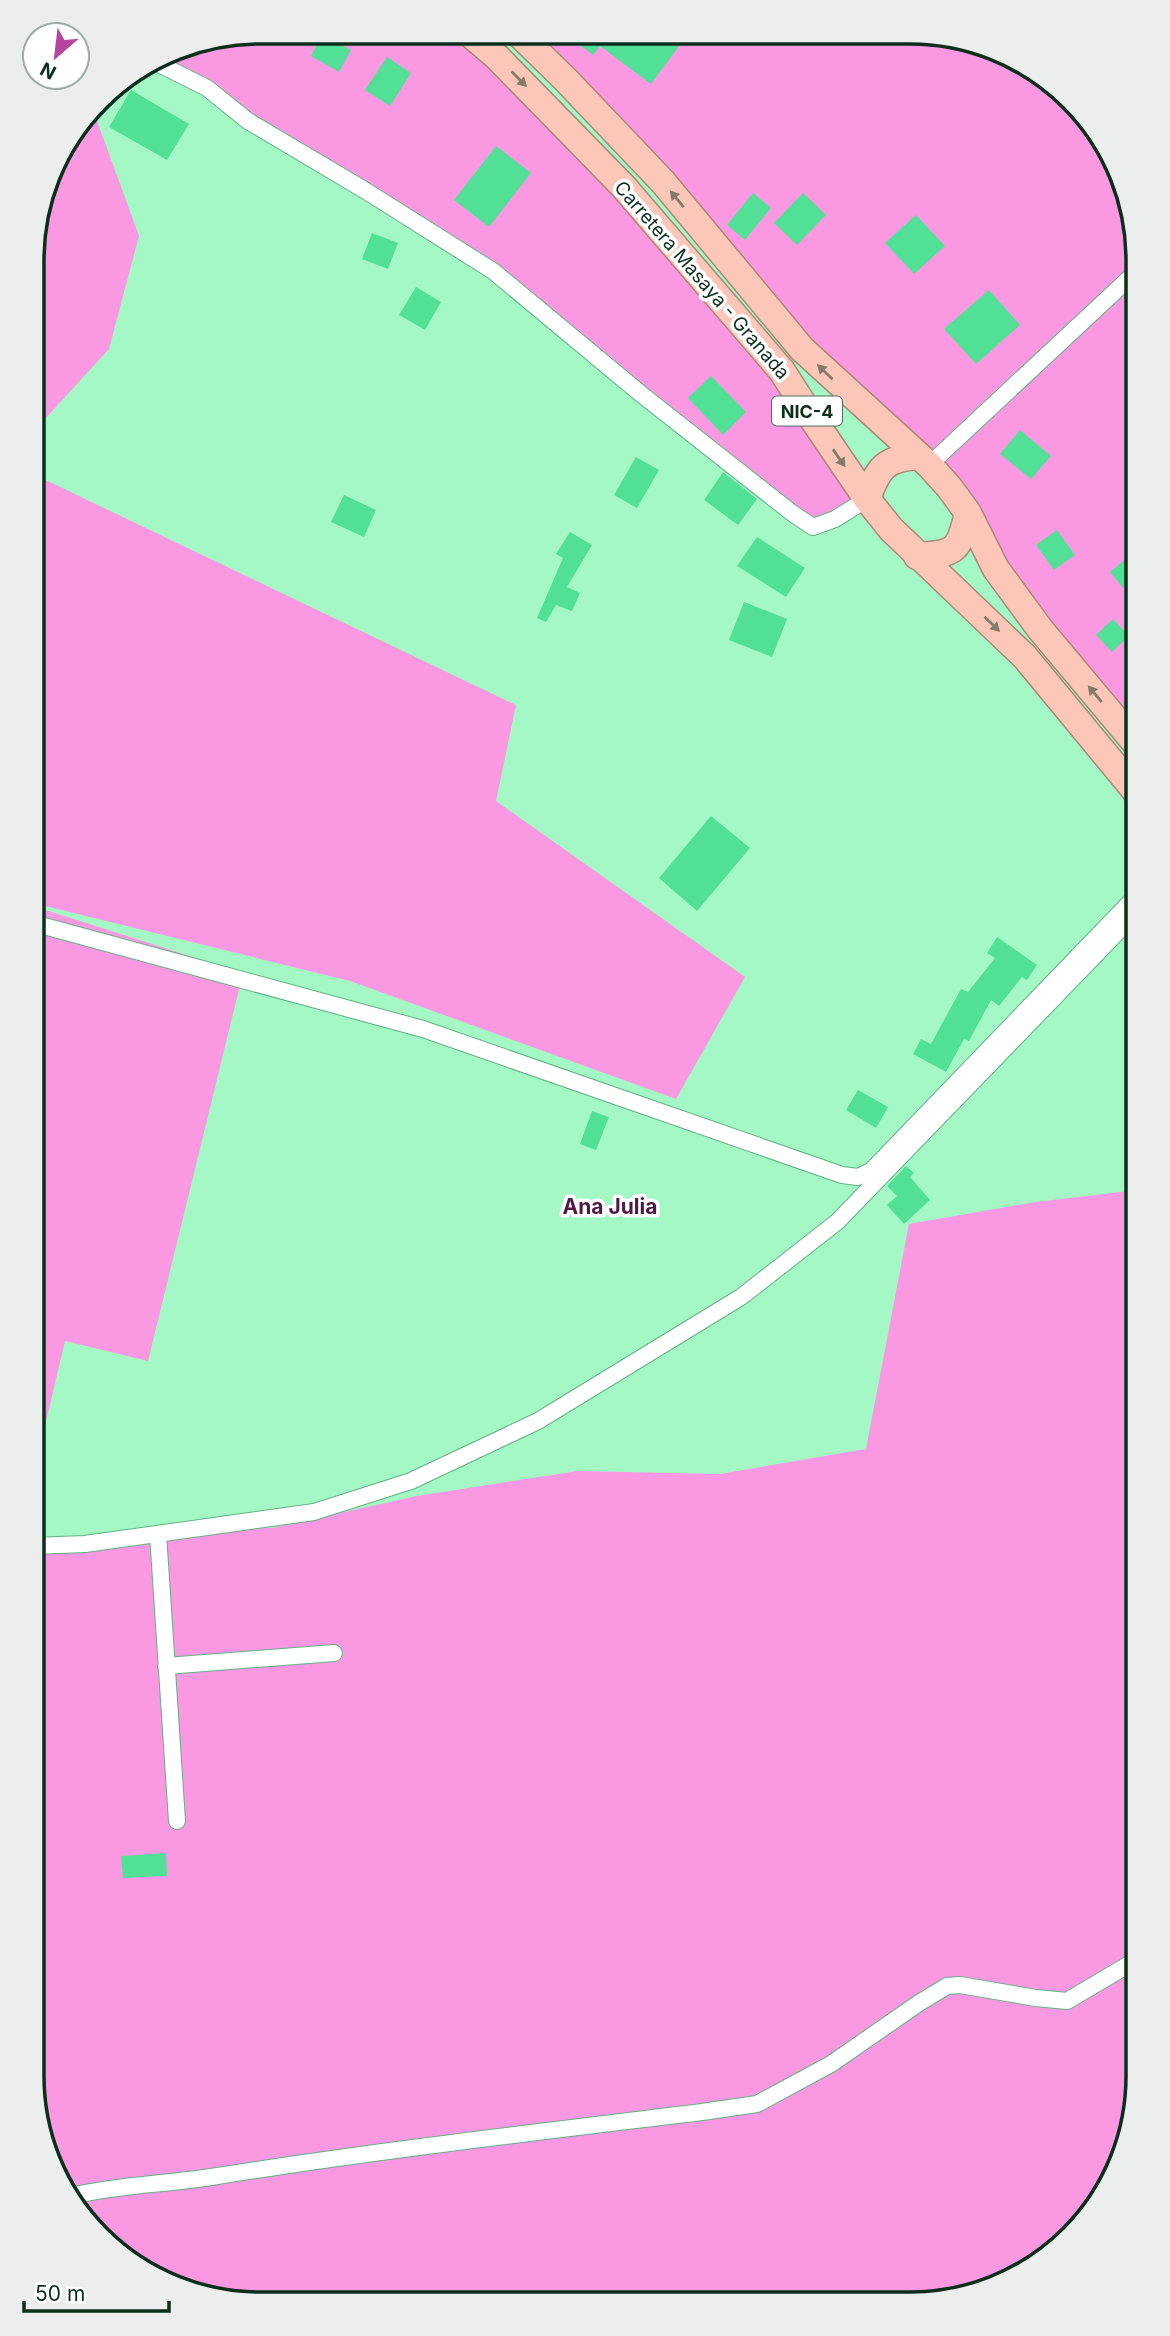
<svg xmlns="http://www.w3.org/2000/svg" width="1170" height="2336" viewBox="0 0 1170 2336" font-family="Inter,sans-serif">
	<rect width="100%" height="100%" fill="#a4f8c5"/>
	<path fill="#fb98e2" d="M260,32L469,33L623,186L867,499L813,527L493,271L153,61L173,49Z
		M518,33L954,36L1061,89L1126,187L1138,260V729L1036,609L929,465Z
		M93,110L139,236L109,349L33,432V231L55,159Z
		M33,474L516,705L496,801L745,977L676,1099L350,981L33,903Z
		M33,906L243,973L148,1361L65,1341L32,1481Z
		M1138,1190V2091L1121,2163L1091,2215L1037,2266L983,2292L910,2304L230,2302L172,2287L110,2248L44,2149L32,2076V1539L240,1526L272,1528L417,1496L578,1471L720,1474L866,1449L909,1224L1036,1202Z"/>
	<path fill="#52e096" d="M564,33L582,34H688L651,84L600,46L593,55Z
		M322,35L351,50L339,72L311,56Z
		M387,57L411,73L390,106L365,90Z
		M131,90L189,124L167,160L109,127Z
		M496,146L531,173L489,227L454,200Z
		M753,193L771,208L745,240L727,225Z
		M803,193L826,215L797,245L774,223Z
		M916,215L945,246L914,274L885,243Z
		M372,233L398,243L388,269L362,259Z
		M416,287L441,302L425,330L399,315Z
		M989,290L1020,325L976,364L944,329Z
		M711,376L746,412L723,435L688,398Z
		M1020,430L1051,456L1031,479L1000,454Z
		M636,457L659,470L637,508L614,495Z
		M723,472L757,499L738,525L704,500Z
		M344,495L376,510L364,537L331,522Z
		M1057,530L1075,555L1054,570L1036,545Z
		M570,532L592,545L567,587L580,593L572,611L556,605L546,622L537,618L563,558L556,554Z
		M757,537L805,568L786,597L737,566Z
		M1132,554L1138,561V575L1123,588L1110,572Z
		M744,602L787,619L772,657L729,640Z
		M1113,619L1129,636L1112,652L1096,635Z
		M711,816L750,848L697,911L659,878Z
		M997,937L1037,965L1027,980L1022,977L999,1006L991,1000L969,1041L964,1039L946,1072L913,1054L921,1039L931,1044L961,989L968,992L995,958L987,953Z
		M858,1090L888,1107L876,1128L846,1110Z
		M592,1111L609,1117L596,1150L580,1144Z
		M906,1166L914,1173L910,1177L930,1200L904,1224L887,1205L897,1196L887,1186Z
		M166,1853L167,1876L123,1878L121,1856Z"/>
	<g fill="none" stroke-linecap="round" stroke-linejoin="round">
		<defs>
			<path id="minor" d="M153,61L207,88L248,121L366,191L493,271L641,394L792,513L813,527L835,519L867,499
				M929,465L1138,270
				M33,923L423,1029L842,1175L858,1177L871,1171L1138,894
				M158,1534L177,1821
				M32,1546L85,1544L314,1512L411,1481L538,1421L741,1297L837,1222L1138,911
				M166,1666L334,1653
				M75,2195C120,2185 166,2184 211,2177C374,2151 538,2132 702,2112L757,2104L831,2064L919,2003L947,1986L960,1985L1036,1998L1067,2001L1138,1959"/>
			<path id="trunk" d="M469,33L497,57L623,186L782,371L810,415L867,499L891,529L1025,657L1138,794
				M518,33L566,80L663,182L802,349L929,465L949,487L968,513L996,569L1040,629L1138,746
				M867,499C878,468 885,458 919,456
				M917,556C956,554 959,551 968,513"/>
		</defs>
		<use href="#minor" stroke="#61b383" stroke-width="18"/>
		<use href="#trunk" stroke="#a88976" stroke-width="29"/>
		<use href="#minor" stroke="#fff" stroke-width="16"/>
		<use href="#trunk" stroke="#fcc7b8" stroke-width="26"/>
	</g>
	<defs><path id="oneway-solid" d="M-6-.8H1V-3.2L6.5 0L1 3.2V.8H-6Z" transform="scale(1.75)"/></defs>
	<g fill="#847b6a">
		<use href="#oneway-solid" transform="translate(519 79) rotate(45)"/>
		<use href="#oneway-solid" transform="translate(677 199) rotate(-130)"/>
		<use href="#oneway-solid" transform="translate(825 372) rotate(-136)"/>
		<use href="#oneway-solid" transform="translate(839 458) rotate(55)"/>
		<use href="#oneway-solid" transform="translate(992 624) rotate(44)"/>
		<use href="#oneway-solid" transform="translate(1095 694) rotate(-130)"/>
	</g>
	<g text-anchor="middle" dominant-baseline="central" stroke-width="7" stroke-linejoin="round" paint-order="stroke">
		<rect fill="#fff" stroke="#546d60" stroke-width="2" x="772" y="396.5" width="70" height="29" rx="5"/>
		<g font-size="18" font-weight="bold" fill="#0b2f1c">
			<text x="807" y="411">NIC-4</text>
		</g>
		<g font-size="19" fill="#0b2f1c" stroke="#fff">
			<text transform="translate(702 280) rotate(49)">Carretera Masaya - Granada</text>
		</g>
		<g font-size="21" font-weight="bold" fill="#501945" stroke="#fff">
			<text x="610" y="1206">Ana Julia</text>
		</g>
	</g>
	<path d="M0 0H1170V2336H0ZM260 44H910A216 216 0 0 1 1126 260V2076A216 216 0 0 1 910 2292H260A216 216 0 0 1 44 2076V260A216 216 0 0 1 260 44Z" fill="#ebeeed" fill-rule="evenodd"/>
	<path fill="none" stroke="#0b2f1c" stroke-width="3.5" d="M260 44H910A216 216 0 0 1 1126 260V2076A216 216 0 0 1 910 2292H260A216 216 0 0 1 44 2076V260A216 216 0 0 1 260 44Z"/>
	<g transform="translate(56 56) rotate(208)"><circle r="33" fill="#ffffff" stroke="#9daca4" stroke-width="2"/>
	<path d="M0-5L12 26L0 18L-12 26Z" fill="#b7459f"/>
	<text y="-10" font-size="19" font-weight="bold" text-anchor="middle" fill="#0b2f1c">N</text>
	</g>
	<path d="M24 2301v10h145v-10" fill="none" stroke="#0b2f1c" stroke-width="3.5"/>
	<text x="35" y="2301" font-size="21" fill="#0b2f1c" stroke="#ffffff" stroke-width="5" paint-order="stroke">50 m</text>
</svg>
